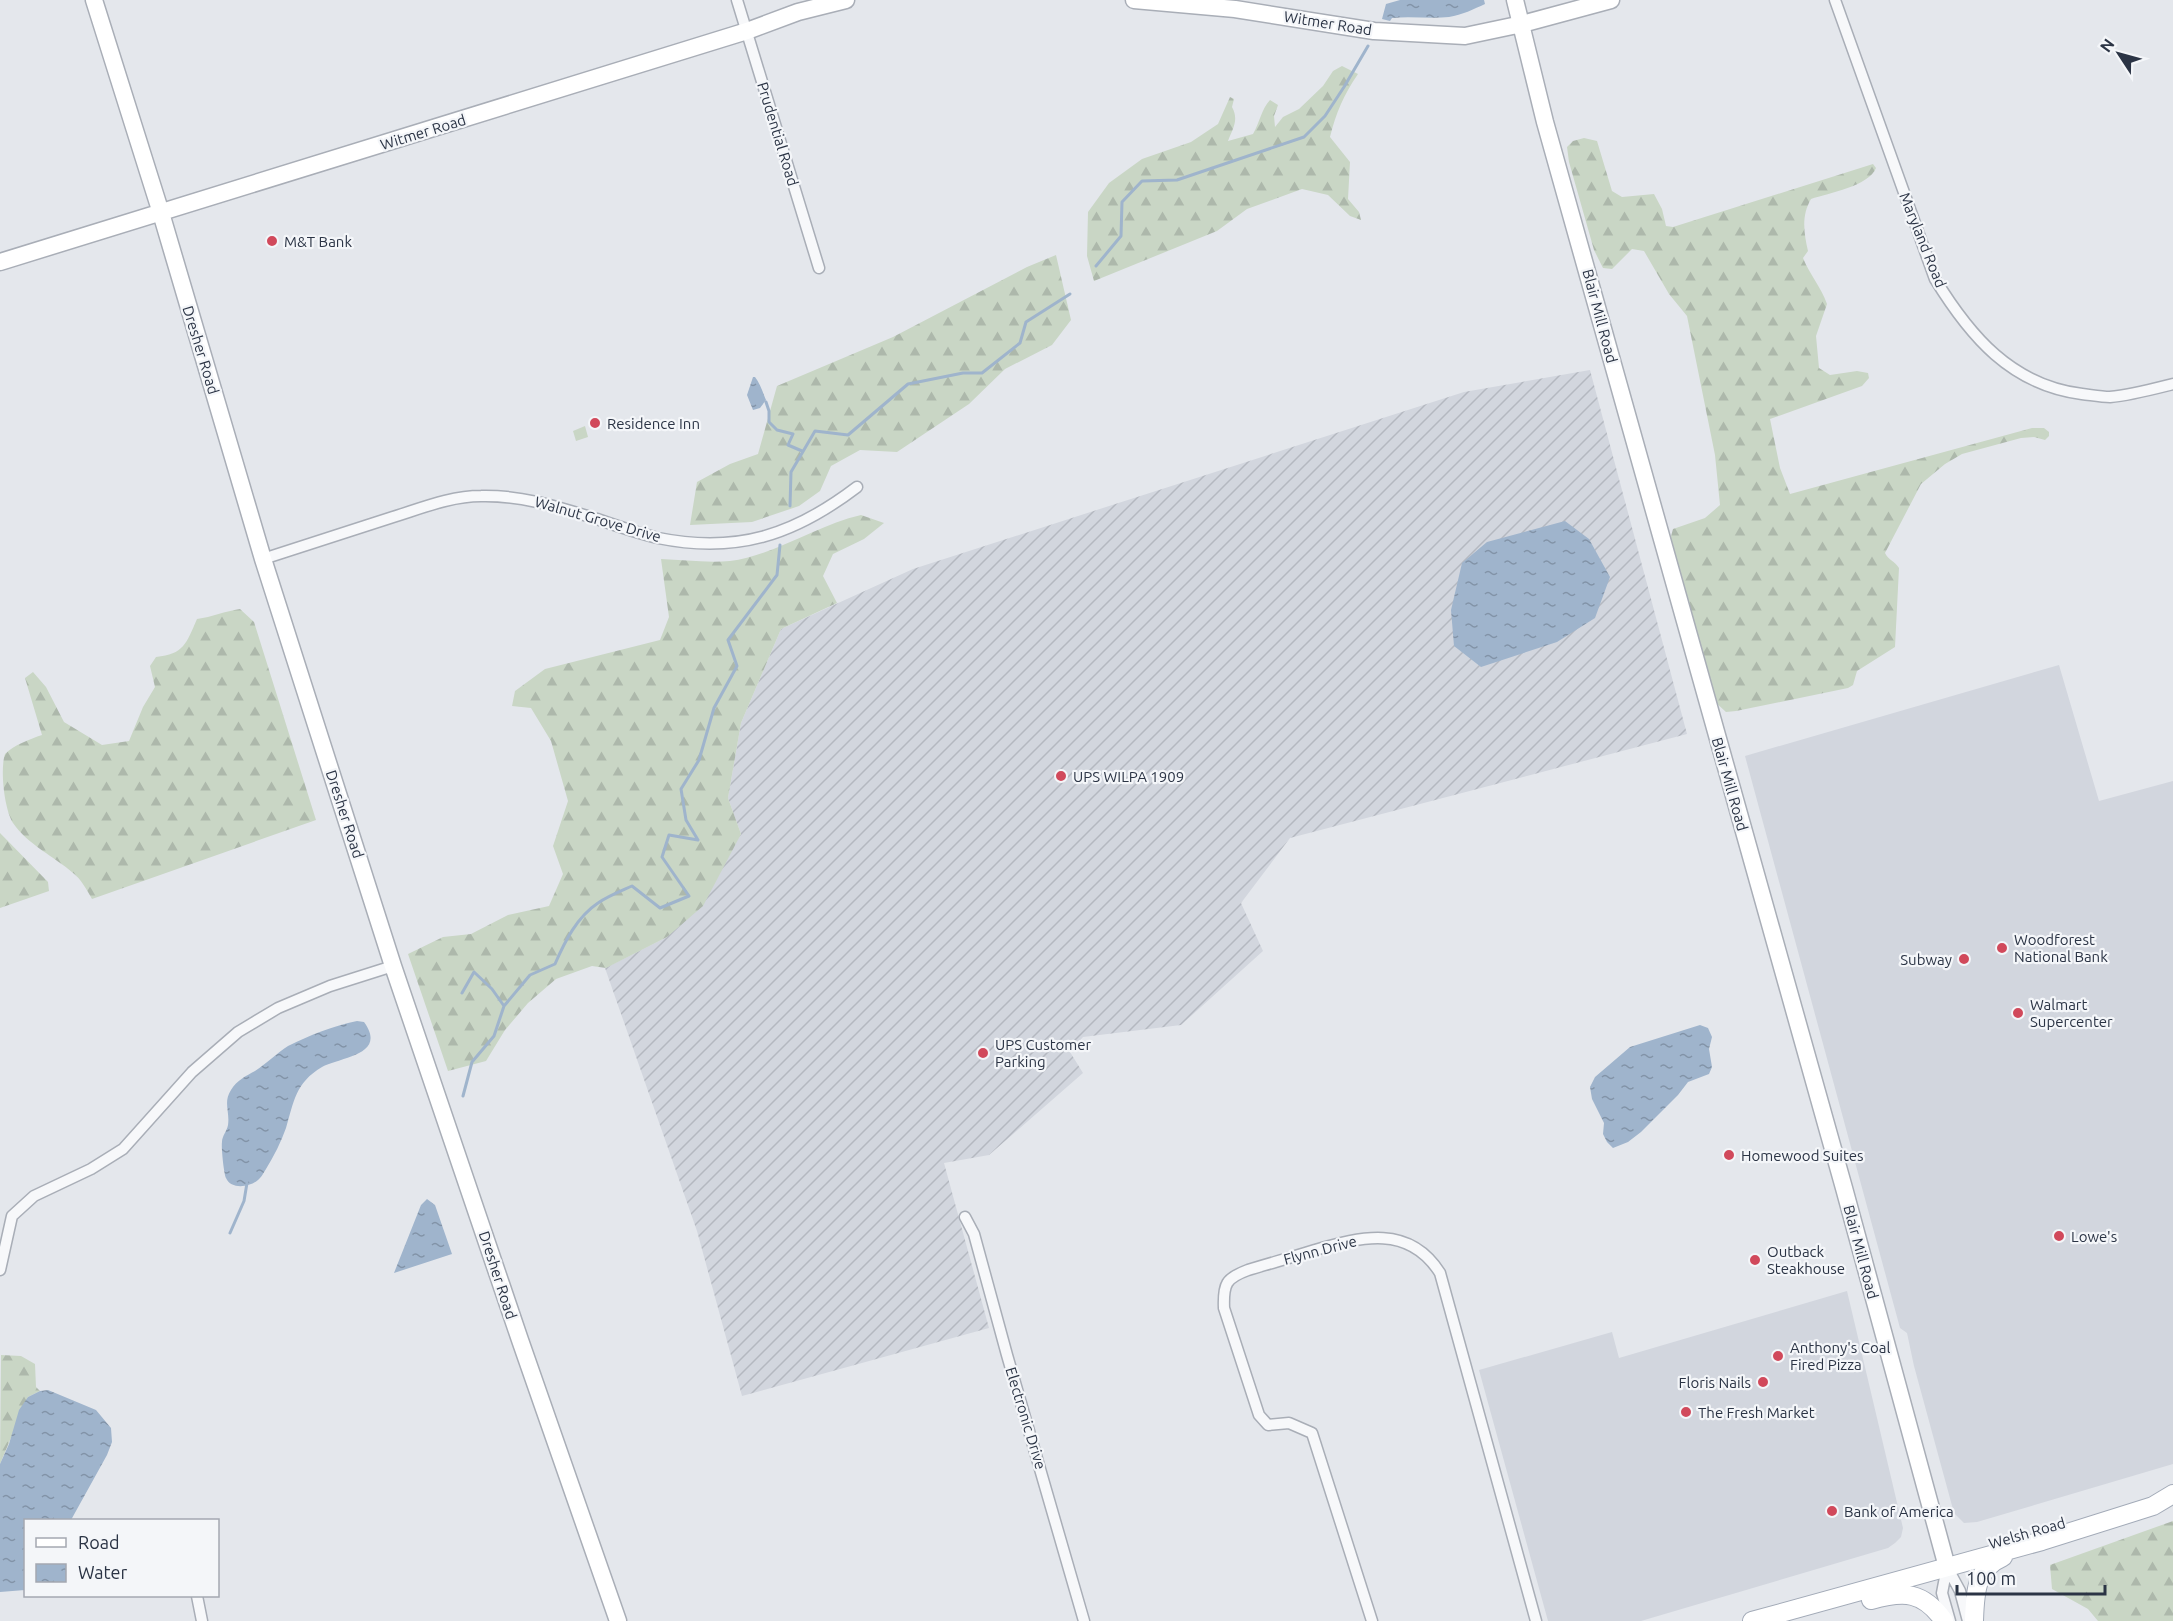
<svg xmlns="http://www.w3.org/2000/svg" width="2173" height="1621" viewBox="0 0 2173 1621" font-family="Ubuntu,sans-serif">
	<defs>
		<pattern id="industrial-furrows" width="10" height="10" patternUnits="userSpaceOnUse" patternTransform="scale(1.5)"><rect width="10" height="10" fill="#d2d6de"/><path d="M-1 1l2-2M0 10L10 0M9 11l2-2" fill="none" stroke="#b4b8c0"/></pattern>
		<pattern id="forest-firs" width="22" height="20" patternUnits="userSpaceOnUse" patternTransform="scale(1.5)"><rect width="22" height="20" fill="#c9d6c5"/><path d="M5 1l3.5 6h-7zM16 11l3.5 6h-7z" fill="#adb8ab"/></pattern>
		<pattern id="water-ripples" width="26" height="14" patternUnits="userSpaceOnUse" patternTransform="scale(1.5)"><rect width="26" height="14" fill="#9fb4cc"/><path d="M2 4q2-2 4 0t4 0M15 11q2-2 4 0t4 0" fill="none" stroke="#8293a7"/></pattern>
	</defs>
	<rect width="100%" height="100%" fill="#e4e7ec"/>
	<path fill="#d2d6de" d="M2059,665L2099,801L2173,781V1464L1977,1522L1964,1523L1954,1513L1914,1366L1907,1333L1900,1328L1745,756Z
		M1847,1291L1903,1528L1901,1537L1895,1543L1888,1548L1641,1621H1548L1479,1370L1612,1332L1619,1358Z"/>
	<path fill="url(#industrial-furrows)" d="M1590,370L1687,734L1290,838L1241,903L1263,951L1181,1025L1083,1037L1070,1052L1083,1073L989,1155L944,1163L989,1328L742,1396L697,1231L605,968L667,937L741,834L728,798L741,723L781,629L913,569L1464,392Z"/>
	<path fill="#c9d6c5" d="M585,426L588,437L576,441L573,431Z"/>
	<path fill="url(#forest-firs)" d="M1342,66L1358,74C1344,94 1336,113 1330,137L1350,162L1348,199L1359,212L1361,220L1350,216L1328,195L1302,189L1247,209L1217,231L1094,281L1087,256L1088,212L1109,183L1142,159L1191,142L1218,124L1230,97L1234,99L1232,107C1239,120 1233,128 1228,141L1253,134C1260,122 1261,110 1270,100L1278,105L1274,116L1275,127L1283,117L1299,109L1323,86L1333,71Z
		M1584,138L1597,141L1612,191L1622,197L1654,194L1662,209L1666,226L1673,227L1873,164L1876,168C1869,186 1829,193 1811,199C1801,216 1804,233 1808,251L1803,258C1810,275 1821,287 1827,304L1816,336L1819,368L1830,375L1857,371L1868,373L1869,378L1862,386L1770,419L1780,468L1790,494L2032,428H2044L2049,432V436L2045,440L2034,437L2021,438L1962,454L1945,464L1921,484L1885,553C1888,560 1895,561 1899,568L1895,647L1857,671L1853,685L1848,688L1736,711L1726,712L1713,700L1670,540L1673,529L1705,518L1720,505L1715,455L1687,316L1669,294L1644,251L1632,249L1612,269L1603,268L1594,250L1569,162L1567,147L1573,141Z
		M1056,255L1071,320L1052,345L1005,369L969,404L897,452L860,450L831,466L820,491L799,506L752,522L690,525L697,482L730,464L758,454L777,386L893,337L1027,267Z
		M861,515L884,523L864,539L833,554L823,576L837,603L781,629L741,723L728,798L741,834L703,906L667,937L606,968L592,966L556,979L528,1003L505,1030L486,1061L448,1071L408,954L443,937L471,934L508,915L549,906L563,874L553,846L568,801L551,741L531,708L512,706L515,691L545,669L660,640L669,617L661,559C683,560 708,563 730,561C773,556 817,525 861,515Z
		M240,609L254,622L316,820L92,899C87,890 81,879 73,873C55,857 27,844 13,823C4,808 0,769 5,754C14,745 30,739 42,735L25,678L33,672L46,687L64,722L102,745L129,741L143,707L155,687L150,666L156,657C184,654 186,644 197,619C212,617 225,611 240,609Z
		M0,833L48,882L49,891L0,908Z
		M1,1355L21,1356L35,1364L36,1387L40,1391L28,1397L0,1464Z
		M2173,1521V1621H2098L2088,1609L2052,1589L2050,1565Z"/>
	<path fill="url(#water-ripples)" d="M1400,0H1484L1485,4C1474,9 1462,15 1449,17C1431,19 1411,16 1392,18L1390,21L1382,19L1386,4Z
		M753,377H755C760,383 763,393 766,400L760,408L753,410L747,395Z
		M1565,521L1589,539L1610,577L1595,618L1557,642L1481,667L1454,646L1451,610L1462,563L1487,542Z
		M357,1021L364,1022C388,1055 340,1057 322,1067C295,1083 294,1102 286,1128C281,1142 274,1156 266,1169C264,1172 261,1178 258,1180C250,1187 231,1190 226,1178C224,1174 221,1147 222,1142C222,1136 227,1131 228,1125C230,1112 223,1102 231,1090C237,1080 246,1076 255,1071C267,1063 277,1053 288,1046C310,1035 333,1026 357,1021Z
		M1700,1025L1708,1028L1712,1037L1709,1049L1712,1067L1709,1074L1688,1082L1678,1095L1641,1132L1628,1142L1613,1148L1607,1142L1603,1134L1604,1123L1592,1099L1590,1087L1595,1077L1630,1047Z
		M427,1199L435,1205L452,1254L394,1273L421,1205Z
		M48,1390L96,1410L111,1428L112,1442L107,1455L71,1520H26L25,1590L0,1592V1464L9,1444L19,1410L28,1397L40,1391Z"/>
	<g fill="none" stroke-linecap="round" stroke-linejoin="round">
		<path stroke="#9fb4cc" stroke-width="3" d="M1096,266L1121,236L1122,202L1142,181L1177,180L1304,137L1325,116L1344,87L1368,46
			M766,402L769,411V422L777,430L793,434L788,445L802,451
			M790,506L791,472L815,431L848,435L908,384L963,373H982L1020,343L1026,322L1070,294
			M462,993L474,972L492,989L504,1006L530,975L555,964C565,941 577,917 598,903C608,896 621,891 632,886L660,908L689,896L662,857L669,835L698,840L686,820L681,789L699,760L714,708L737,666L728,640L777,575L780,545
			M463,1096L472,1062L494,1036L504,1006
			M230,1233L244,1201L247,1183"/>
		<defs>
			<path id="street" d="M737,0L819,268
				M1835,0L1935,279C1970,336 2011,385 2082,394C2091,395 2101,397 2110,397C2131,395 2153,389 2173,384
				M263,559C307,545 350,531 393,517C422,508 451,496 481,496C522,495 558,507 597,519C617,526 637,533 658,538C737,554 794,535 857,487
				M965,1217L974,1234L1007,1355L1084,1621
				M0,1270L12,1216L34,1196L91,1169L123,1149L192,1072L238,1032L278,1008L330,986L393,966
				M1947,1567L1960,1591L1968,1621
				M1947,1567L1942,1593L1950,1621
				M197,1596L202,1621
				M1372,1621L1312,1433L1289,1423L1268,1425L1259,1415L1224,1308C1223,1284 1226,1278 1248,1270C1271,1263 1293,1257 1315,1250C1361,1237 1409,1224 1440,1273L1536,1621"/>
			<path id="secondary" d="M94,0L161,213L263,559L393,966L520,1340L618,1621
				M1134,0L1235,9L1374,31L1465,36L1522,24L1611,0
				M1515,0L1545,122L1844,1188L1947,1567
				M0,262L747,31L798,12L846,0"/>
			<path id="primary" d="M1871,1600C1904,1591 1923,1591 1944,1621
				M1752,1621L2042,1541L2153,1506L2173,1494
				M1974,1621C1975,1594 1975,1569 2003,1557"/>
		</defs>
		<use href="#street" stroke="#a9aeb7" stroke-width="13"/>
		<use href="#secondary" stroke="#a9aeb7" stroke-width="19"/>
		<use href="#primary" stroke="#a3abb8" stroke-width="20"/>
		<use href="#street" stroke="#f7f8fa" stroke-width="10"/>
		<use href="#secondary" stroke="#fff" stroke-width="16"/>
		<use href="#primary" stroke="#fff" stroke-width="18"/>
	</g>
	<g fill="#d1495b" stroke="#f4f6f9" stroke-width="2">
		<circle cx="272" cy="241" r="6"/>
		<circle cx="595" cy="423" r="6"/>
		<circle cx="1061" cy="776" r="6"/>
		<circle cx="2002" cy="948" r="6"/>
		<circle cx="1964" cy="959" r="6"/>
		<circle cx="2018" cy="1013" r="6"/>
		<circle cx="983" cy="1053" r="6"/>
		<circle cx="1729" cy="1155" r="6"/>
		<circle cx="2059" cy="1236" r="6"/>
		<circle cx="1755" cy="1260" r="6"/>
		<circle cx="1778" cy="1356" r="6"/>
		<circle cx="1763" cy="1382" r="6"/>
		<circle cx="1686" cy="1412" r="6"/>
		<circle cx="1832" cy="1511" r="6"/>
	</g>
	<g text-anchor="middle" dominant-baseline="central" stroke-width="4.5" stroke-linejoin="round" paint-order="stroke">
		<g font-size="15" fill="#2b3445" stroke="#f4f6f9">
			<text transform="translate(1328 23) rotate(9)">Witmer Road</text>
			<text transform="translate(423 132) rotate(-17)">Witmer Road</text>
			<text transform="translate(778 134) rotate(73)">Prudential Road</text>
			<text transform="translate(1923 240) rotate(68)">Maryland Road</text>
			<text transform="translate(1600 316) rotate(75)">Blair Mill Road</text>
			<text transform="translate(201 350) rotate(73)">Dresher Road</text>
			<text transform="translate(598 519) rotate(16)">Walnut Grove Drive</text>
			<text transform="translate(1730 784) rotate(74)">Blair Mill Road</text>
			<text transform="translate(345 814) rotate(72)">Dresher Road</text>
			<text transform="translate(1320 1250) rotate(-15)">Flynn Drive</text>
			<text transform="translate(1861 1252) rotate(75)">Blair Mill Road</text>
			<text transform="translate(498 1275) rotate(72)">Dresher Road</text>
			<text transform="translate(1026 1418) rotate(73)">Electronic Drive</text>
			<text transform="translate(2027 1533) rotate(-16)">Welsh Road</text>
		</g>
		<g font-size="15" fill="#2b3445" stroke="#f4f6f9" text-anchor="start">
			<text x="284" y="241">M&amp;T Bank</text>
			<text x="607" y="423">Residence Inn</text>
			<text x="1073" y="776">UPS WILPA 1909</text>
			<text x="2014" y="939">Woodforest<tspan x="2014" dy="17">National Bank</tspan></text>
			<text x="1952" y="959" text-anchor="end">Subway</text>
			<text x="2030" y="1004">Walmart<tspan x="2030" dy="17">Supercenter</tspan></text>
			<text x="995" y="1044">UPS Customer<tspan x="995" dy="17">Parking</tspan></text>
			<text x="1741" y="1155">Homewood Suites</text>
			<text x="2071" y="1236">Lowe's</text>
			<text x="1767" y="1251">Outback<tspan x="1767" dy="17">Steakhouse</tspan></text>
			<text x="1790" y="1347">Anthony's Coal<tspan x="1790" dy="17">Fired Pizza</tspan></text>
			<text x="1751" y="1382" text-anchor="end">Floris Nails</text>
			<text x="1698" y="1412">The Fresh Market</text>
			<text x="1844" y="1511">Bank of America</text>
		</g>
	</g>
	<rect x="24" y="1519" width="195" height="78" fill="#f4f6f9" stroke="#a4a8b1" stroke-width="1.5"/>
	<rect x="36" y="1538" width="30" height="9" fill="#ffffff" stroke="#a4a8b1" stroke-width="1.5"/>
	<text x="78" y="1549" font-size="18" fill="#2b3445">Road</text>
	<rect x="36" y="1564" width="30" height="18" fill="url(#water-ripples)" stroke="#a4a8b1" stroke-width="1.5"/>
	<text x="78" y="1579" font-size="18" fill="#2b3445">Water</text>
	<g transform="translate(2119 54) rotate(306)" stroke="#f4f6f9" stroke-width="4.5" paint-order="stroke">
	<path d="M0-4.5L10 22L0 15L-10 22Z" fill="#2b3445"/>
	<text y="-9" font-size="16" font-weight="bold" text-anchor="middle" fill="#2b3445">N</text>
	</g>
	<path d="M1957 1585v9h148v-9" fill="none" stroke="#2b3445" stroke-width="3"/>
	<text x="1966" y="1585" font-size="18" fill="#2b3445" stroke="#f4f6f9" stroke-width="4.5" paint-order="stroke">100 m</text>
</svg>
